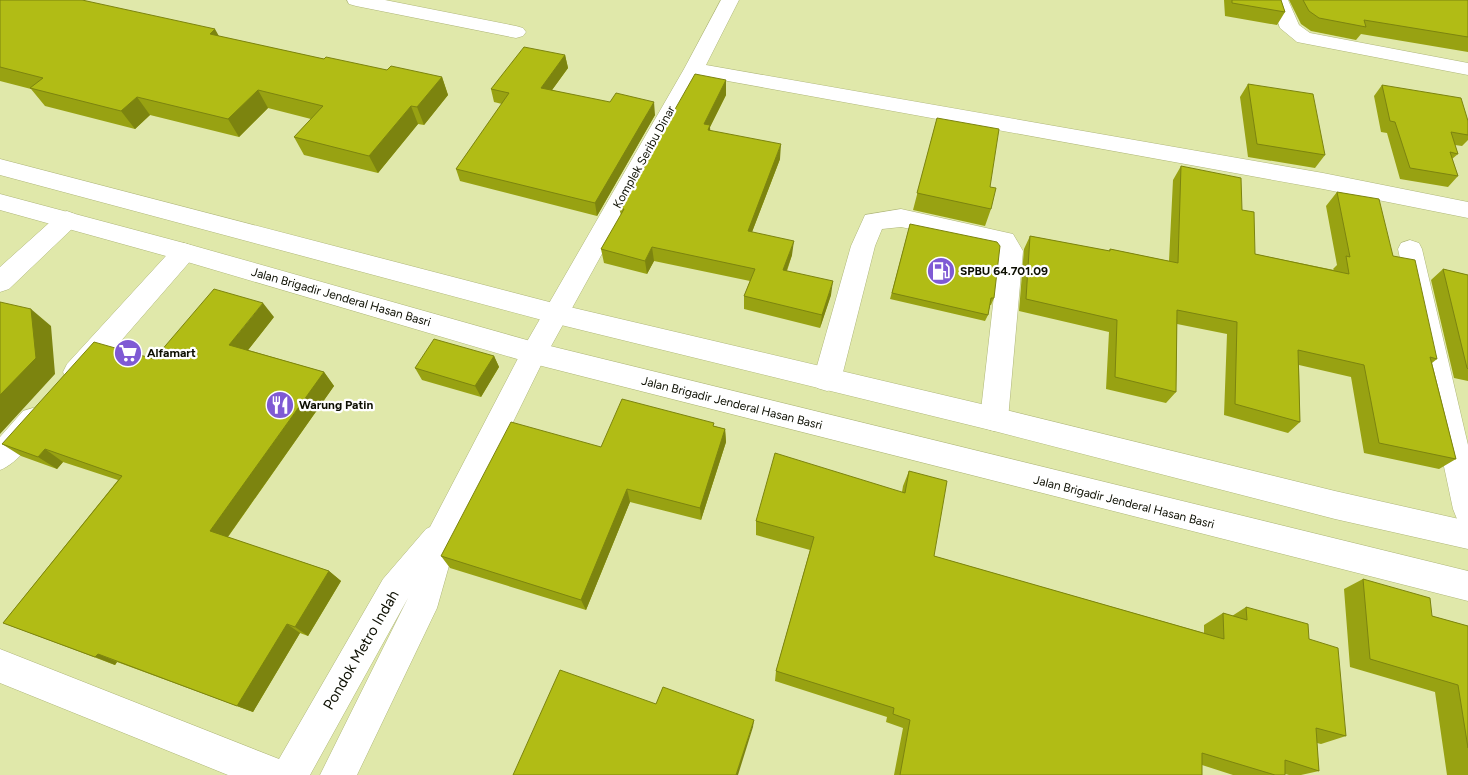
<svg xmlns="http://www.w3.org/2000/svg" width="1468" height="775" viewBox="0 0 1468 775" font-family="Figtree,sans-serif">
	<rect width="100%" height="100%" fill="#e0e8aa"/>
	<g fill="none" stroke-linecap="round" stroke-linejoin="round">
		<defs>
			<path id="minor" d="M347,0H385L516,26L523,28L526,32L523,36L516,38L356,6L349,4Z
				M721,0H739L706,65L1323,173L1468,202V218L1323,189L700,76L544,359L458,534L437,608L357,775H320L408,598L310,775H228L0,683V649L279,759L383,579L426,529L430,527L525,345L684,69Z
				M1270,0H1288L1299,25L1310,33L1468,63V75L1297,42L1280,28Z
				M901,209L1013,234L1023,251L1008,419L1004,428L994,431L984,428L980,419L999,252L996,247L901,227L882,229L875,246L841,380L837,388L827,391L817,388L813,380L851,246L865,215Z
				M67,211L75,214L79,220L75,226L9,289L0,292V267L59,214Z
				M1410,240L1419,243L1422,249L1468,445V523L1457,519L1453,509L1398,249L1401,243Z
				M184,243L193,246L196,252L193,258L87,380L77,383L67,380L63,372L67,364L175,246Z
				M33,408L43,411L47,420C39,436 17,464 0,470V437L23,411Z"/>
			<path id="highway" d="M0,159L557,304L994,407L1335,491L1468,521V549L1335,519L994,431L557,324L0,175Z
				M0,194L184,243L534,342L1468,571V601L534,364L184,261L0,210Z"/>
		</defs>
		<use href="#minor" stroke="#afb67a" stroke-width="1"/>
		<use href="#highway" stroke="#afb67a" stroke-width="1"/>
		<use href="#minor" fill="#fff" fill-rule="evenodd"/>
		<use href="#highway" fill="#fff" fill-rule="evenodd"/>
	</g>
	<path fill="#98a212" d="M0,0L218,36L324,59L387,70L442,77L448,95L424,125L418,124L378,173L304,155L294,137L311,119L268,108L239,137L150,115L135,129L45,106L31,89L0,81Z
		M1224,0H1281L1285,12L1277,25L1225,16Z
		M1289,0H1468V52L1361,34L1356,40L1311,31L1301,24Z
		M565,55L568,68L552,90L655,115L597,216L460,181L456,169L502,104L494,102L491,89Z
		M726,80V95L710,127V131L780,159L752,232L792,255L787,271L831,295L820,328L744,309V296L750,281L654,261L647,274L604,263L601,249L621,215L619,208Z
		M1248,84L1325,155L1315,168L1248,157L1240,97Z
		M1382,85L1468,121V140L1462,146L1455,145L1458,154L1452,159L1458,176L1448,187L1400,179L1387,133L1381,132L1374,96Z
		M937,118L990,187L991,209L985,226L913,210Z
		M1181,166L1242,210L1255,254L1334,270L1333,269L1337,265L1326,206L1337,192L1393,256L1437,359L1432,363L1456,459L1439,469L1364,453L1351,377L1299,365L1300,422L1288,433L1224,415L1227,334L1177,324L1176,392L1166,403L1106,389L1109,332L1019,311L1024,249L1030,236L1109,251L1110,249L1169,261L1173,180Z
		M910,224L994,298L991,305H990L988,315L985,321L890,299Z
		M1443,269L1468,275V381L1454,378L1431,280Z
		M274,317L248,350L324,372L334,386L228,537L329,571L341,581L308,636L300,633L253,712L117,662L115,665L3,623L118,480L63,462L57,469L21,456L2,444Z
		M494,356L499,367L481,397L422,380L415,368Z
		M714,426L725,429L726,442L701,520L630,502L586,610L450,568L441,556L601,447Z
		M909,471L934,556L1204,633V625L1223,613L1232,616L1246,607L1309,639L1346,736L1321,744L1317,743L1319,771L1301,775H1289L1285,774V775H1233L1202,765V775H894L903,728L886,722L887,717L775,681L776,671L810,550L756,535V521L902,492L903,486Z
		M1363,579L1432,616L1468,626V775H1447L1435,692L1350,667L1344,589Z"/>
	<path fill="#7c840f" d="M215,29L225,47L210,34Z
		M565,55L568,68L544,101L541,88Z
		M442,77L448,95L424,125L417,107Z
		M726,80V95L710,127L711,140L704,124Z
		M258,90L268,108L239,137L228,119Z
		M137,97L150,115L135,129L121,111Z
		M654,102L655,115L597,216L595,203Z
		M411,106L418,124L378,173L369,156Z
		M781,144L780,159L747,245L748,231Z
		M794,241L792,255L782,283L783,270Z
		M652,247L654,261L647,274L645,261Z
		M833,281L831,295L820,328L822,315Z
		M263,303L274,317L241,359L229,345Z
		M31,309L51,326L55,374L0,434V395Z
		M494,356L499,367L481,397L475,386Z
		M324,372L334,386L224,542L210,531Z
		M725,429L726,442L701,520L700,508Z
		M45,449L63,462L57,469L38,457Z
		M627,489L630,502L586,610L581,600Z
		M329,571L341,581L308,636L295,627Z
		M287,624L300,633L253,712L237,706Z
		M98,654L117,662L115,665L95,657Z
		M754,720L753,727L738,775H736Z"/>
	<path fill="#b1bc15" stroke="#7c840f" d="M0,0H82L215,29L210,34L324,59L326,57L387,70L391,66L442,77L417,107L411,106L369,156L294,137L323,106L258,90L228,119L137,97L121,111L30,88L43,78L0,67Z
		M1232,0H1281L1285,12L1232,3Z
		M1303,0H1468V37L1364,20L1366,27L1319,18L1309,11Z
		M524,47L565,55L541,88L610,102L616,93L654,102L595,203L456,169L509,93L491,89Z
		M695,74L726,80L704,124L710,125L708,130L781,144L748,231L794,241L783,270L833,281L822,315L744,296L755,269L652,247L645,261L601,249L624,209L619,208Z
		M1248,84L1313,94L1325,155L1257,144Z
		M1382,85L1461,98L1468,121V135L1451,132L1458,154L1450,152L1458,176L1410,168L1395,122L1390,121Z
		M937,118L999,129L990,187L996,188L991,209L917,193Z
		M1181,166L1241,178L1242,210L1254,212L1255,254L1349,274L1346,256L1350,257L1337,192L1379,199L1393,256L1415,260L1437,359L1430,357L1456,459L1379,443L1364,365L1298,350L1300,422L1235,404L1237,322L1177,310L1176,392L1115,377L1117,320L1026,299L1030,236L1110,251V249L1178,263Z
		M910,224L997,242L1000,246L994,298H991L988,315L892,293Z
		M1443,269L1468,275V369L1467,368Z
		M214,289L263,303L229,345L324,372L210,531L329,571L295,627L287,624L237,706L98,654L95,657L3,623L122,476L45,449L38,457L2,444L94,342L154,359Z
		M0,302L31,309L36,358L0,395Z
		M434,339L494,356L475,386L415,368Z
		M622,399L714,423L713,426L725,429L700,508L627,489L581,600L441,556L511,422L601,447Z
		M775,453L905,493L909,471L947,481L934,556L1224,639L1223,613L1247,620L1246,607L1308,624L1309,639L1338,648L1346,736L1316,728L1319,771L1285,760V775H1275L1202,753V775H900L910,720L893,714L894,708L776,671L814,537L756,521Z
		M1363,579L1430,598L1432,616L1468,626V748L1458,685L1370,659Z
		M560,670L656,704L663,687L754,720L736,775H513Z"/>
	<defs>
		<symbol id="fuel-disc" viewBox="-11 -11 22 22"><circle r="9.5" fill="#7f5ad4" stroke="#fff"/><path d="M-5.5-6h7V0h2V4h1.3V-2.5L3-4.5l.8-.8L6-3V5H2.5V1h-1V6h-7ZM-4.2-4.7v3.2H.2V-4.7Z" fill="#fff"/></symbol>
		<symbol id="supermarket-disc" viewBox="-11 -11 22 22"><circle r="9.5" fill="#7f5ad4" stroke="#fff"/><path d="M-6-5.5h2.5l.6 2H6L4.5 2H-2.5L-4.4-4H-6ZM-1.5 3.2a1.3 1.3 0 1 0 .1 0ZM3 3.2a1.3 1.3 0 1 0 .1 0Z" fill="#fff"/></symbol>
		<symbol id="restaurant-disc" viewBox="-11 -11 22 22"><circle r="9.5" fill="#7f5ad4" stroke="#fff"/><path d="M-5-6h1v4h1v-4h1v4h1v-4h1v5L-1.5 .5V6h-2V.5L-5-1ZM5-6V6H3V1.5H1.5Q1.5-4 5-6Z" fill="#fff"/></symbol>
	</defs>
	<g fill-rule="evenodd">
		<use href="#fuel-disc" x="925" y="255" width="32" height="32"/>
		<use href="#supermarket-disc" x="112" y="337" width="32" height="32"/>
		<use href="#restaurant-disc" x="264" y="389" width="32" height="32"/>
	</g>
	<g text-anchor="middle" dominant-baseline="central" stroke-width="4.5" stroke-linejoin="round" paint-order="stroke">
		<g font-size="12" fill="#0c0e00" stroke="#fff">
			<text transform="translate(644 157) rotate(-61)">Komplek Seribu Dinar</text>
			<text transform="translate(341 297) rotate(16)">Jalan Brigadir Jenderal Hasan Basri</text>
			<text transform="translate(732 403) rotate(14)">Jalan Brigadir Jenderal Hasan Basri</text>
			<text transform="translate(1124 502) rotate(14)">Jalan Brigadir Jenderal Hasan Basri</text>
		</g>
		<g font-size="12" font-weight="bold" fill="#0c0e00" stroke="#fff" text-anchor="start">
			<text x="960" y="271">SPBU 64.701.09</text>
			<text x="147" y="353">Alfamart</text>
			<text x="299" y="405">Warung Patin</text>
		</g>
		<g font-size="15" fill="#0c0e00" stroke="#fff">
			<text transform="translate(361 650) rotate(-60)">Pondok Metro Indah</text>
		</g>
	</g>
</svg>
